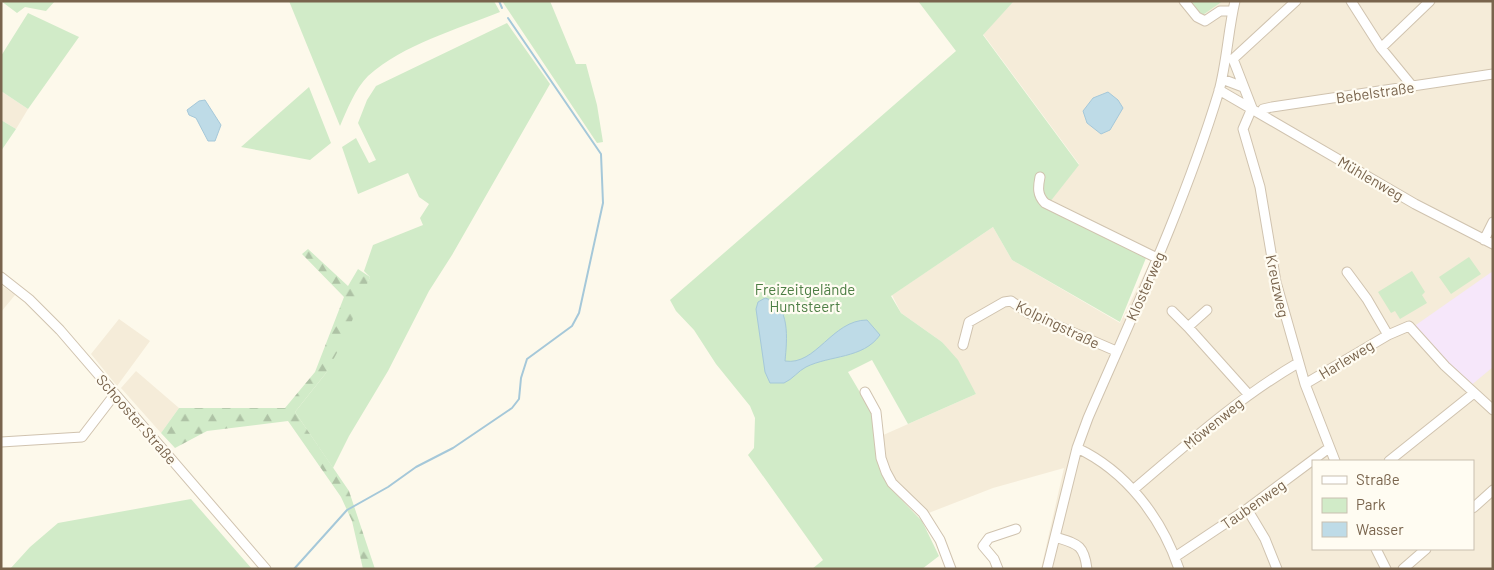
<svg xmlns="http://www.w3.org/2000/svg" width="1494" height="570" viewBox="0 0 1494 570" font-family="Barlow,sans-serif">
	<defs>
		<pattern id="forest-firs" width="22" height="20" patternUnits="userSpaceOnUse" patternTransform="scale(1.25)"><rect width="22" height="20" fill="#d1ebc8"/><path d="M5 1l3.5 6h-7zM16 11l3.5 6h-7z" fill="#aec2a5"/></pattern>
	</defs>
	<rect width="100%" height="100%" fill="#fdf9eb"/>
	<path fill="#f5ecd9" fill-rule="evenodd" d="M1014,1H1183L1197,19L1223,1H1493V569H1041L1064,468L993,488L926,514L893,480L887,469L881,436L976,394L942,342L901,313L892,295L993,227L1012,260L1120,323L1155,252L1051,200L1079,164L983,34ZM1313,461H1473V549H1313Z
		M1,91L28,109L16,129L1,120Z
		M1,285L15,295L1,312Z
		M119,319L150,341L117,386L91,354Z
		M136,371L179,408L161,433L121,388Z"/>
	<path fill="#f6e7fa" d="M1493,271V367L1469,387L1413,327Z"/>
	<path fill="#d1ebc8" d="M1,1H55L46,11L25,7L17,13Z
		M289,1H494L500,12C456,30 404,44 368,76C355,89 347,110 340,126Z
		M502,1H550L576,64H586L597,105L603,142L597,143Z
		M918,1H1014L983,35L1079,165L1046,207L1146,258L1120,322L1012,260L993,227L891,296L901,313L942,342L958,360L976,394L908,424L872,360L848,372L871,411L877,457L881,473L890,488L922,521L939,556L922,569H812L823,560L748,455L754,448L755,418L750,406L716,364L694,330L676,311L670,300L956,51Z
		M1183,1H1223L1197,19Z
		M28,13L79,37L28,109L1,91V56Z
		M507,23L550,84L452,255L429,291L388,371L349,436L333,468L295,412L326,373L370,277L364,271L373,245L423,225L420,218L429,204L419,197L408,173L358,194L342,147L356,138L369,163L376,160L358,123L367,100L376,86Z
		M309,87L331,143L310,160L241,147Z
		M1,120L16,129L1,151Z
		M1469,257L1481,274L1451,294L1439,277Z
		M1412,271L1425,292L1422,295L1427,303L1400,319L1395,311L1391,313L1378,292Z
		M191,499L252,569H10L30,547L58,523Z"/>
	<path fill="url(#forest-firs)" d="M308,249L348,286L358,269L370,277L345,338L326,373L295,412L349,491L375,569H363L352,521L341,497L288,421L207,431L175,448L161,433L179,408H285L315,372L344,297L302,254Z"/>
	<path fill="#bedbe7" stroke="#a5c8d9" d="M1108,92L1118,100L1123,108L1110,130L1101,134L1087,123L1083,111L1093,98Z
		M205,100L221,125L215,141H208L196,118L189,115L187,110L199,101Z
		M765,298C791,304 787,340 785,361C816,366 832,320 867,320L880,335C863,359 830,355 806,367C798,371 793,379 784,383H770L765,372L756,309L758,302Z"/>
	<g fill="none" stroke-linecap="round" stroke-linejoin="round">
		<path stroke="#a5c8d9" stroke-width="2" d="M499,1L502,8
			M294,569L347,510L388,487L416,467L453,448L512,408L519,399L521,378L527,359L572,326L579,313L603,203L601,154L508,18"/>
		<defs>
			<path id="minor" d="M1184,1L1197,17L1205,21L1220,11H1233
				M1351,1L1381,48L1413,87
				M1381,48L1430,1
				M1233,59L1296,1
				M1233,59L1252,108
				M1222,79L1243,87
				M1219,90L1415,204L1493,244
				M1252,108L1243,129L1260,187L1276,282L1305,384L1335,461
				M1260,113L1263,109L1272,107L1493,74
				M1040,177C1038,187 1037,195 1045,203L1157,258
				M1484,240L1493,222
				M1347,272L1367,299L1388,335
				M1,277L29,299L60,330L266,569
				M1207,310L1188,327L1249,395
				M1172,311L1188,327
				M963,345L969,322L1004,302L1011,301L1028,313L1116,351
				M1305,384L1388,335L1409,326L1445,366L1493,410
				M865,392L876,412L881,458L886,472L892,483L923,513L940,540L951,569
				M1,442L82,437L115,394
				M1077,448C1126,471 1162,518 1179,569
				M1389,461L1474,393
				M1133,490C1186,445 1238,398 1298,363
				M1473,508L1493,490
				M1247,509L1265,539L1277,569
				M1055,537C1077,544 1084,544 1087,569
				M1376,549L1386,569
				M1175,557L1247,509L1329,448
				M998,569L994,559L983,546L989,538L1016,529
				M1047,569L1077,448L1088,418C1135,310 1185,203 1219,91C1227,61 1228,31 1235,1
				M1403,569L1426,549"/>
		</defs>
		<use href="#minor" stroke="#d0c3af" stroke-width="11"/>
		<use href="#minor" stroke="#fff" stroke-width="9"/>
	</g>
	<g text-anchor="middle" dominant-baseline="central" stroke-width="4.5" stroke-linejoin="round" paint-order="stroke">
		<g font-size="15" fill="#79644d" stroke="#fffcf2">
			<text transform="translate(1375 92) rotate(-8)">Bebelstraße</text>
			<text transform="translate(1371 178) rotate(30)">Mühlenweg</text>
			<text transform="translate(1145 286) rotate(-66)">Klosterweg</text>
			<text transform="translate(1278 286) rotate(78)">Kreuzweg</text>
			<text transform="translate(1058 324) rotate(26)">Kolpingstraße</text>
			<text transform="translate(1346 359) rotate(-31)">Harleweg</text>
			<text transform="translate(137 419) rotate(49)">Schooster Straße</text>
			<text transform="translate(1213 423) rotate(-39)">Möwenweg</text>
			<text transform="translate(1253 504) rotate(-35)">Taubenweg</text>
		</g>
		<g font-size="15" fill="#4c7e44" stroke="#fffcf2">
			<text x="805" y="289">Freizeitgelände<tspan x="805" dy="17">Huntsteert</tspan></text>
		</g>
	</g>
	<rect width="1494" height="570" fill="none" stroke="#79644d" stroke-width="5"/>
	<rect x="1312" y="460" width="162" height="90" fill="#fffcf2" stroke="#c9bfb0"/>
	<rect x="1322" y="476" width="25" height="8" fill="#ffffff" stroke="#c9bfb0"/>
	<text x="1356" y="485" font-size="15" fill="#79644d">Straße</text>
	<rect x="1322" y="498" width="25" height="15" fill="#d1ebc8" stroke="#c9bfb0"/>
	<text x="1356" y="510" font-size="15" fill="#79644d">Park</text>
	<rect x="1322" y="522" width="25" height="15" fill="#bedbe7" stroke="#c9bfb0"/>
	<text x="1356" y="535" font-size="15" fill="#79644d">Wasser</text>
</svg>
